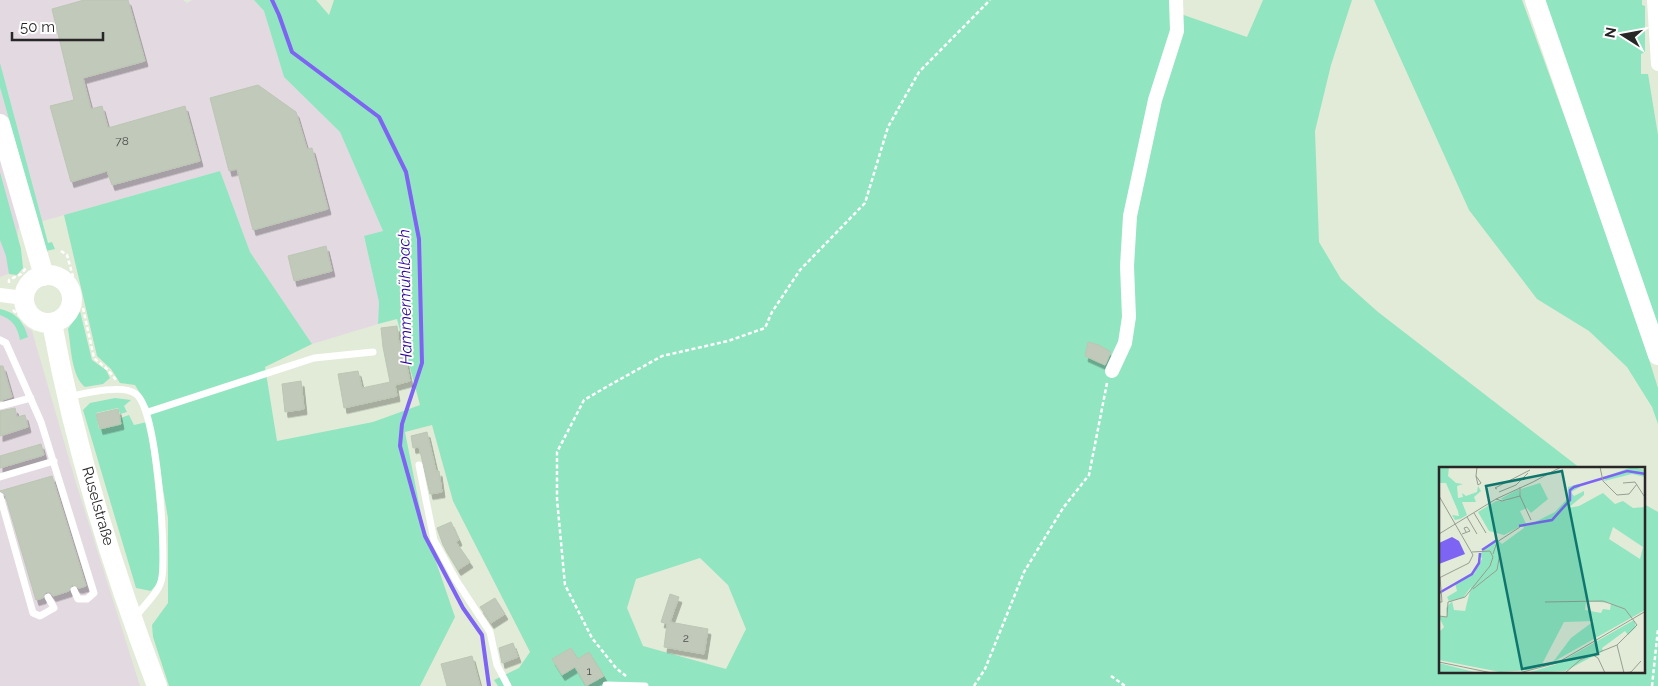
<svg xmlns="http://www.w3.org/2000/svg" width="1658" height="686" viewBox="0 0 1658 686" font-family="Raleway,sans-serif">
	<defs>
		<filter id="shadow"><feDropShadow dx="3" dy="5.5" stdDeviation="0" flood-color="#0004"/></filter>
	</defs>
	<rect width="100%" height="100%" fill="#e2ebd8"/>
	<path fill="#e3d9e1" d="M0,0H183L187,3L192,0H254L264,11L284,77L340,132L383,231L364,237L379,302L378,324L312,344L250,252L220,171L18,228L16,271L0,277Z
		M0,309L32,331L76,483L140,686H0Z"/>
	<path fill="#91e5c1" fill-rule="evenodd" d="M254,0H316L329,15L334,0H1174L1175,12L1247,37L1263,0H1352L1331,65L1315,131L1319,242L1341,279L1378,312L1580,468H1440V672H1644V504L1658,512V686H498L494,680L519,668L530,652L453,501L432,425L405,432L423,524L455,617L420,686H169L153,637L152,625L168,603V518L149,408L135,385L120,383L111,369L97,356L64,215L220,171L250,252L312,344L265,367L277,441L373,422L420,405L397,319L378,324L379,302L364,236L383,231L340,132L284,77L264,11ZM700,558L728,585L746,629L726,669L643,646L627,608L636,579Z
		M1374,0H1522L1622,274L1658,388V424L1652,407L1627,367L1589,331L1537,299L1469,210Z
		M1544,0H1642V5L1645,6V52L1641,54V74H1648L1658,135V328Z
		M0,63L48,243L52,242L55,249L46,251L0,87Z
		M0,172L21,249L23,268L17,275L9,274L6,256L0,240Z
		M0,309C17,313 23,321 28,337L20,340C17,326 13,320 0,315Z
		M80,311L92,360L106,370L110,378L103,384L85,387C71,376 71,345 68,329Z
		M115,398L131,400L124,406L127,412L120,414L118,408L96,413L99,429L121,424L120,418L129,415L134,425L147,422C151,447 166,563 158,581C157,585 153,588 151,591L136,588L83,410L90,403Z"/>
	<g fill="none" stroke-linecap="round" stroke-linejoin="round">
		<path stroke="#7d64f3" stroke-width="4" d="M272,0L279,15L292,52L379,117L406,172L419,239L422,363L402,424L400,446L425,536L463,608L482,635L489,686"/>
	</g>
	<path fill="#c1c9bb" stroke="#bbc6b2" filter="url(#shadow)" d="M84,0H128L145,61L83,78L91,109L102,106L108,128L185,106L200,161L112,185L107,171L71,182L50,106L74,100L52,9Z
		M258,85L296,112L307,149L312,148L328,209L253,230L237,169L229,171L210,98Z
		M326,246L332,271L294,281L288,256Z
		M397,326L399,344L402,343L410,381L395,385L397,396L344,408L338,374L358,371L362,388L390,382L383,347L381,328Z
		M1088,342L1099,345L1111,352L1105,365L1085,356Z
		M0,366H3L12,397L0,401Z
		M301,381L304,409L285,412L282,384Z
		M15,408L17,417L25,415L28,427L0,436V411Z
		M118,409L121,424L100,429L96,414Z
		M427,432L436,471H439L442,492L430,494L419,447L413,448L411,436Z
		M41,444L44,455L0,468V456Z
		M52,476L86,586L79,588L72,585L69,591L53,596L50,592H46L43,598L36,600L5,495L0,491Z
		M451,522L459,540L456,542L470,562L458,570L443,545L437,528Z
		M670,594L679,597L670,622L708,629L704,654L664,647L667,624L661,622Z
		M495,598L505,614L491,623L480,607Z
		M513,643L518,657L502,663L499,648Z
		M571,648L578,659L589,652L604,676L586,686L575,667L562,675L552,659Z
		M472,656L480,686H447L441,664Z"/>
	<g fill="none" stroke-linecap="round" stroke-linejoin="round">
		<path stroke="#fff" stroke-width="2.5" stroke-dasharray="4 2.5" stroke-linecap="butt" d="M61,251L67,255L79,298L78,304L68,322
			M9,283V280L21,274L26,268
			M78,304L83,308L94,358L107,369L117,381
			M13,310L37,331
			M626,676L616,668L592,638L565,585L557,499V452L584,400L608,386L662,356L728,341L765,328L772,312L800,270L865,203L888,127L919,72L990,0
			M1111,676L1125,686
			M974,686L985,669L1024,572L1063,508L1089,475L1107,383
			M1652,686L1658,629"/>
		<path stroke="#fff" stroke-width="7" d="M0,340L6,343L41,422L94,593L87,599H78L74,590
			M69,397C85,393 123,384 136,394C157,409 166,549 162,577C160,593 143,605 135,618
			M0,406L31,398
			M148,412L314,358L373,352
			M419,465L434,540L456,580L490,632L497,665L508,686
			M0,477L54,461
			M0,496L33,613L40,616L54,608L48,597
			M606,685L645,686"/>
		<path stroke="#fff" stroke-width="14" d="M1654,0L1658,64
			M0,295L24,298
			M1112,371L1125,343L1129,317L1127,266L1130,216L1155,100L1177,31L1176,0"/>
		<path stroke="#fff" stroke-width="20" d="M1535,0L1658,355
			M0,124L44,276
			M24 299a24 24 0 1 1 48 0a24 24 0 1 1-48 0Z
			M52,323C74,443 113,571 157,686"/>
	</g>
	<g text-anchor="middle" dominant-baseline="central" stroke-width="4" stroke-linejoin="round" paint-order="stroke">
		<g font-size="12" fill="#4e504c">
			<text x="122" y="141">78</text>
			<text x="686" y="638">2</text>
			<text x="589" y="671">1</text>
		</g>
		<g font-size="15" fill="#272727" stroke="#fff">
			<text transform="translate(98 506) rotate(74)">Ruselstraße</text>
		</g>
		<g font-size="16" font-style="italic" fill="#2d079b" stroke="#fff">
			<text transform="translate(405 297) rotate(-91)">Hammermühlbach</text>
		</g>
	</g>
	<g transform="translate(1439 467)">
		<rect width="206" height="206" fill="#e2ebd8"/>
		<path d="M0,0H10L9,9L17,16L24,17L18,19L19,31L24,30L23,26L27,29L38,25L39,19L42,24L35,30L37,35H23L28,48L21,52L16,53L13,48L20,49L19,44L7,16H0ZM193,0L206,3V10L193,7L165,14L168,9ZM101,16L109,32L92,46L88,41L81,44L88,59L116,45L129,31V20L139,17L141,20L132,25L135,29L145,24V28L129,41L140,39L164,26L176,37L184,34L194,41L206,40V143L114,195L132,171L155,154L125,155L102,199L92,203L61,205L0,193V165L5,160L0,150H8L7,141L13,134L15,143L26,144L32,120L24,131L10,134L8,130L18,124L16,116L35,107L43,92L41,87L50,78L59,73L63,77L85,61L84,58L65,68L50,64L39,45L57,34H70L61,32L80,22L81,29L82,22ZM174,60L204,80L201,92L170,72ZM147,134L172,136L171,143L164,142L162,146L146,143ZM195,153L197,160L189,168L186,164L163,181L164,184L126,204L88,206L118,197ZM0,196L39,206H41H0Z" fill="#91e5c1" fill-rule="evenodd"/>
		<path d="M13,70L20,74L26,87L0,97V76Z" fill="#7d64f3"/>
		<path fill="none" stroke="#7d64f3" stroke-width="2.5" d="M80,59L113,53L131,33V23L135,20L188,4L207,7M43,83L58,73M0,126L33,107L40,96L41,86"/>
		<path fill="none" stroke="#979d91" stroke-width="1" d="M42,0H76M161,0L164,14L178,28L190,27L198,17M37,9L42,16L39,18L37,9L38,0M94,15L122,0M184,16L196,15L207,32M58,22L56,21L91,3M60,25L77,18L89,6M0,29L34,88L30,96L0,111M81,29L92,53M57,32L63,34L81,29V20M35,46L47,66M28,50L38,67M0,67L57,32L94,15M23,67L31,64L28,60L25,61L27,65M54,87L58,75L81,60M34,122L58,103L61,86M0,135H3L1,110M106,135L164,134L186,142L198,158L178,178L141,193L126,206M0,149L8,150L9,135L26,130L51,99L54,90L51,84L33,85M178,178L185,206M154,188L159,191L166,206M0,195L53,206M80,206L118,196L207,144M185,206L192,205L202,194"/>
		<path fill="#0f766e" fill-opacity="0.15" stroke="#0f766e" stroke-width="2.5" d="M123,4L159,187L83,202L47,19Z"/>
		<rect width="206" height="206" fill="none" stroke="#272727" stroke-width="2.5"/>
	</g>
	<g transform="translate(1623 35) rotate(281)" stroke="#ffffff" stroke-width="4" paint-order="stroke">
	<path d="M0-4L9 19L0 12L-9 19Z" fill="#272727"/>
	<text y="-8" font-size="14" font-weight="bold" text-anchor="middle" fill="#272727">N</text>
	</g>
	<path d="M12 32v8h91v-8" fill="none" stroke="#272727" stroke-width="2.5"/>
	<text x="20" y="32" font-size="15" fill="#272727" stroke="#ffffff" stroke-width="4" paint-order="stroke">50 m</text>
</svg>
